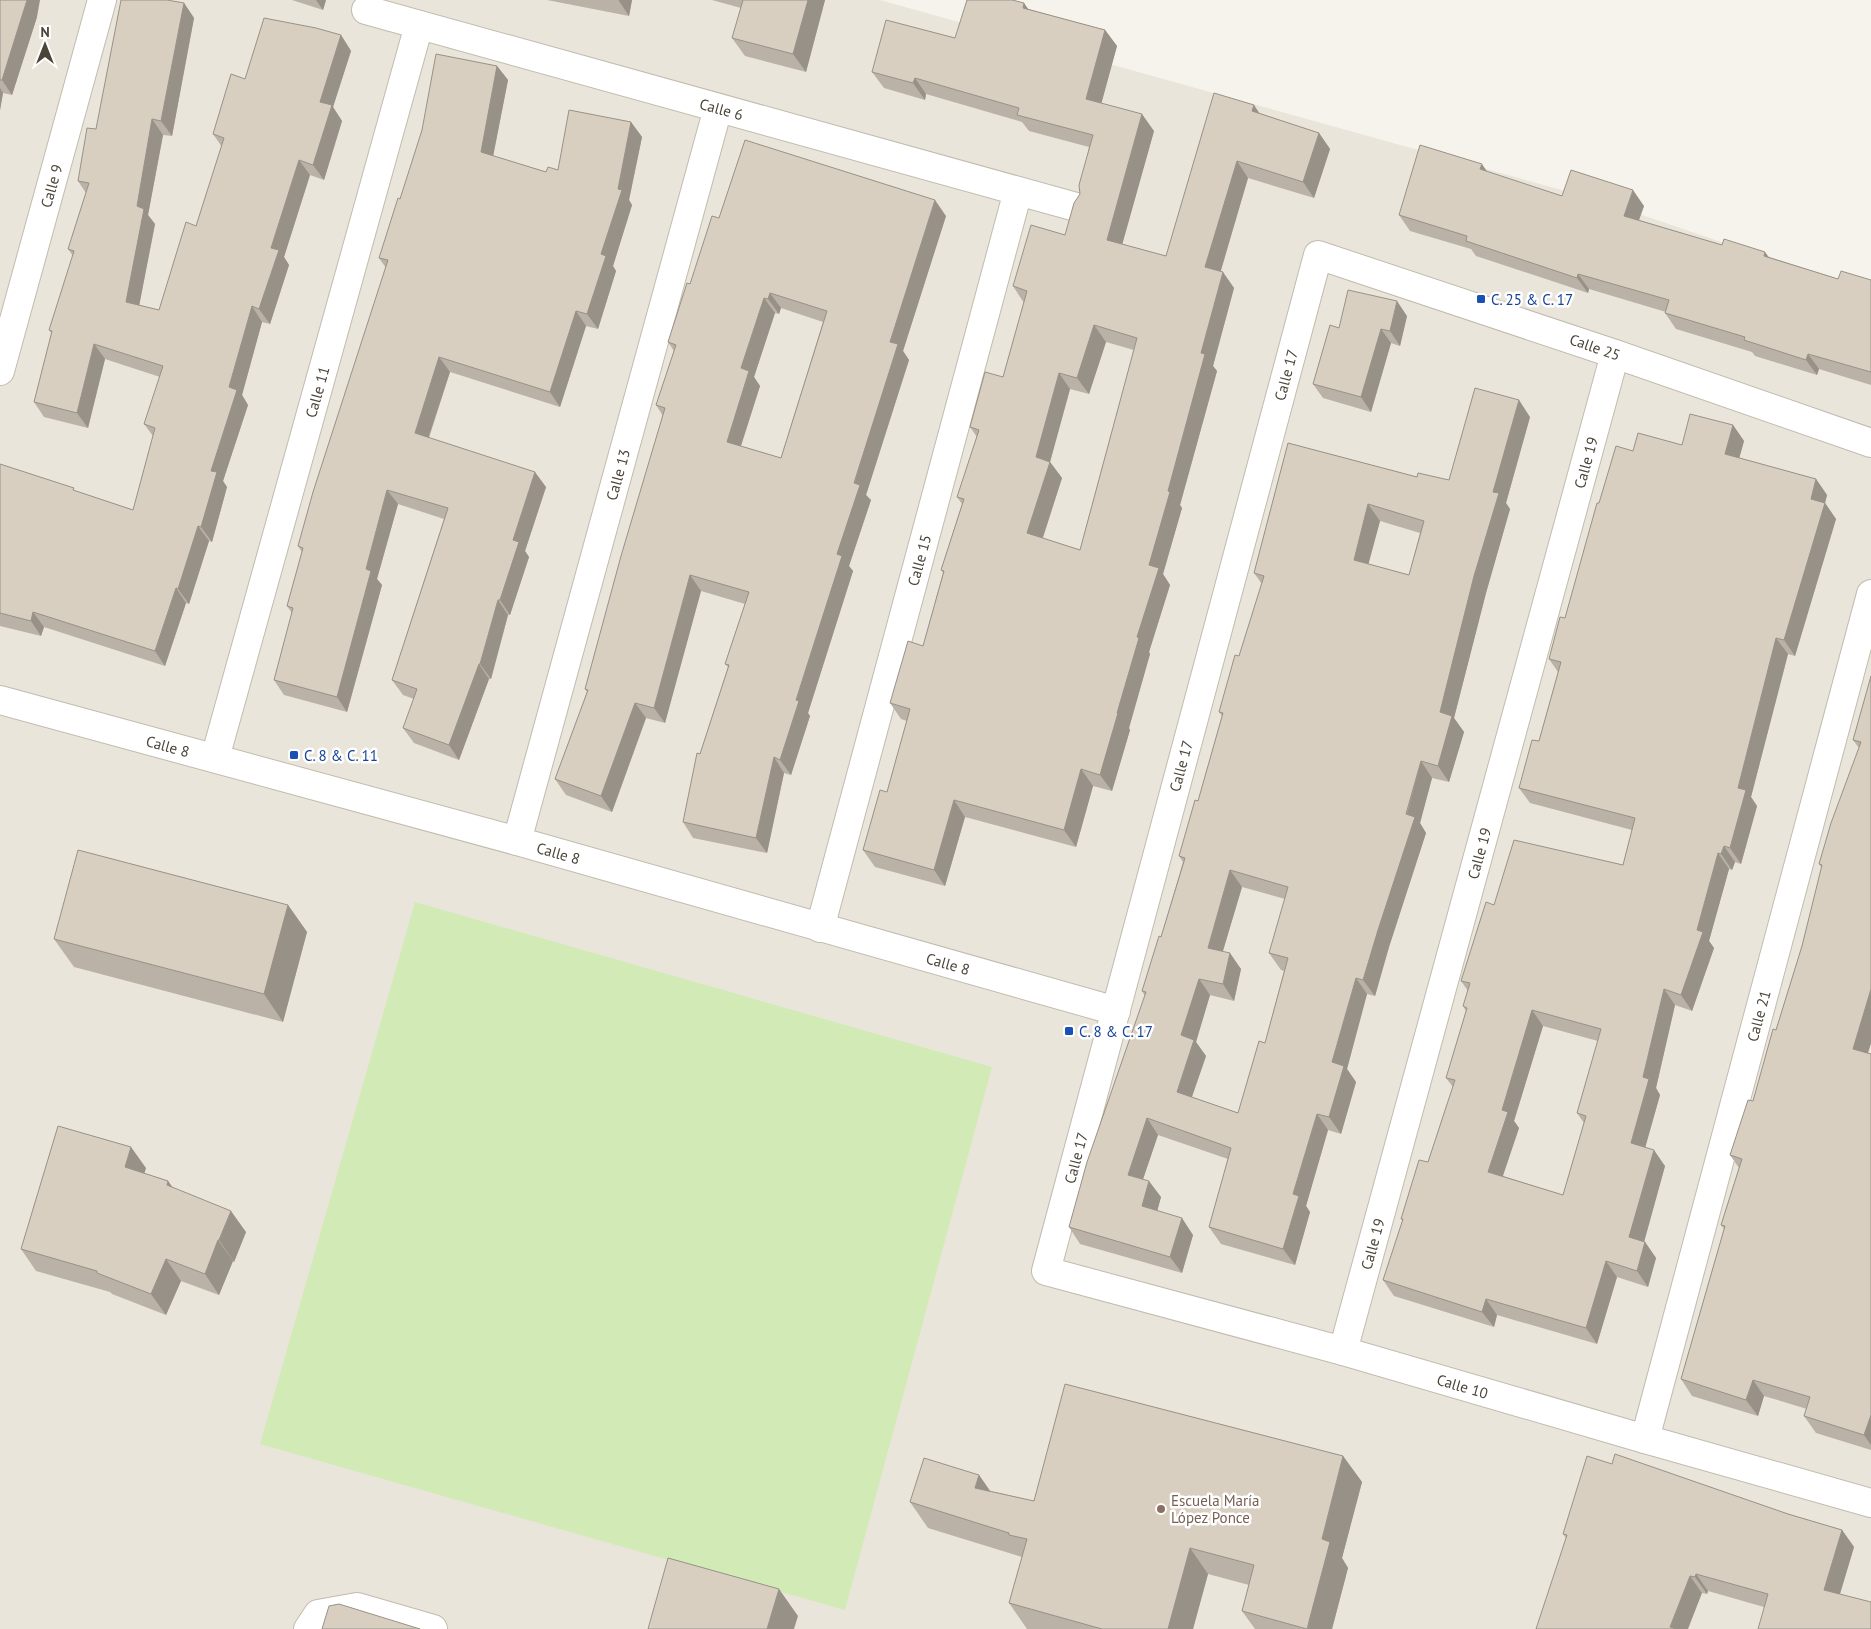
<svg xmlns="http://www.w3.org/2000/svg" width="1871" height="1629" viewBox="0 0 1871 1629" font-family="'PT Sans',sans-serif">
	<rect width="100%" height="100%" fill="#f6f3ec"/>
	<path fill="#eae5da" d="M0,0H880L1601,201L1871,293V1629H0Z"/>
	<path fill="#d2eab5" d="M415,902L992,1067L845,1610L260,1444Z"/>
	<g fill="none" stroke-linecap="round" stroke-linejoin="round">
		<defs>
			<g id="street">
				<path id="s1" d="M366,10L1076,207"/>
				<path id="s2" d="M0,371L102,0"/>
				<path id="s3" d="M1871,443L1615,354L1318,255L1046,1271L1343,1351L1645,1439L1871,1503"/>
				<path id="s4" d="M0,700L517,841L1116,1011"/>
				<path id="s5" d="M215,758L419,25"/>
				<path id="s6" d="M517,841L718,108"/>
				<path id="s7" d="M820,928L1018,191"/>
				<path id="s8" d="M1343,1351L1615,354"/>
				<path id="s9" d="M1645,1439L1871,594"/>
				<path d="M308,1629L318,1614L357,1607L433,1629"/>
			</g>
		</defs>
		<use href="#street" stroke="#c2bbae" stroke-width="30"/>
		<use href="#street" stroke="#fff" stroke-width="28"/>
	</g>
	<path fill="#bab2a6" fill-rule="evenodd" d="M0,0L37,17L12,95L3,93L0,110Z
		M292,0H326L323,10Z
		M547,0H632L629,16Z
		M712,0H825L806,72L745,56L732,38L741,8Z
		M184,3L194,18L172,136L163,135L148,215L155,224L139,305L159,310L196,226L222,147L213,134L245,79L341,35L351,51L333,107L342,121L324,180L310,175L284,257L289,265L270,324L262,322L242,395L248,405L223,481L227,487L212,542L209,541L189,604L186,603L165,666L44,627L41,636L0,626V464L77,492L133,510L153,436L144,424L160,377L105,359L88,428L44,417L34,402L52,334L49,330L73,256L68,249L86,193L78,181L96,129Z
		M1028,9L1105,30L1117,46L1101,103L1154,131L1122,244L1166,256L1254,105L1259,113L1319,133L1330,149L1314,198L1248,178L1221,271L1234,288L1213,366L1217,371L1180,505L1182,508L1163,574L1170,585L1149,652L1150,654L1129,728L1130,730L1112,791L1093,786L1076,847L965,817L945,886L875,867L863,850L887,792L907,721L901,719L890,703L923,646L943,573L941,570L962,504L957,497L977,437L970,427L1003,377L1024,303L1013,286L1065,235L1080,194L1089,147L1029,131L1022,122L926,94L925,100L884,88L872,72ZM1106,342L1134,350L1080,550L1043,538L1062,478L1050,462L1070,389L1089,394Z
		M497,66L508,80L493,156L546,172L558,170L631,122L642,137L629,200L632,205L613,266L616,271L598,329L586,326L560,407L450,372L429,438L546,487L525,551L529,557L510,615H508L491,679H489L459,760L414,743L403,728L414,699L403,695L392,680L444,519L398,504L377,579L382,585L347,712L284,695L274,680L292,613L287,606L302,552L298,546L386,268L379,258L400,199Z
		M1487,172L1562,196L1644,206L1639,220L1722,245L1769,257L1838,279L1871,280V385L1819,369L1817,375L1755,356L1752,352L1676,329L1665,313L1666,312L1589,289L1588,293L1476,256L1471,249L1410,231L1399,215Z
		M946,216L903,351L909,360L866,495L871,500L849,566L853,571L808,713L810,716L791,775L784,773L767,853L693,838L683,822L700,754L728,667L725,664L745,604L701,591L665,723L646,718L612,812L566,795L555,779L587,692L585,689L663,416L656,405L674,351L668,342L690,284L719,218ZM781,308L823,322L781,458L741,446L760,386L754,377L775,313L779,314Z
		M1407,316L1400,346L1391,343L1371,412L1323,398L1313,384L1339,328Z
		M1530,417L1506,503L1510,509L1486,593L1454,718L1464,732L1449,782L1432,778L1420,823L1426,833L1389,947L1375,996L1367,994L1347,1069L1356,1082L1341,1134L1328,1130L1306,1206L1310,1212L1295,1265L1221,1244L1209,1227L1228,1159L1158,1135L1143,1179L1161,1197L1157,1211L1193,1235L1182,1273L1080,1244L1069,1227L1145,996L1142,991L1161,937L1183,862L1179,856L1198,801L1222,716L1219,712L1239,656L1262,584L1254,573L1288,443L1417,477L1449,480ZM1380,521L1420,533L1409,575L1368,564ZM1242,887L1285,899L1269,953L1281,970L1284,971L1265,1043L1238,1113L1192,1097L1206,1056L1196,1042L1210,995L1234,1001L1241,969L1223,951Z
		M1733,425L1744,441L1739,458L1816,479L1827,495L1825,503L1836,519L1795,656L1788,654L1751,797L1757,806L1741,864L1735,862L1732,870L1729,869L1709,941L1714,948L1692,1011L1675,1005L1656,1088L1660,1095L1645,1147L1665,1166L1644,1242H1645L1656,1258L1648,1287L1617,1277L1597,1344L1497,1315L1494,1327L1394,1296L1383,1280L1403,1220L1401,1219L1428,1162L1453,1087L1446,1078L1466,1011L1463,1006L1468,991L1461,981L1494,905L1623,865L1632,830L1530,803L1519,788L1539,741L1558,672L1549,659L1565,618L1599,503L1633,451L1682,445ZM1543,1026L1598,1041L1577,1113L1584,1123L1563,1195L1503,1176L1519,1128L1514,1121Z
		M1871,676V1043L1868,1053L1871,1054V1450L1816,1433L1804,1416L1807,1409L1764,1396L1758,1416L1692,1396L1681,1379L1724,1229L1721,1225L1739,1168L1730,1155L1753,1101L1776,1030L1802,946L1822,868L1819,864L1859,748L1853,740Z
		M288,905L307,932L283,1022L74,967L54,939Z
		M146,1168L144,1173L168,1181L173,1188L246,1232L234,1262L233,1261L219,1295L181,1281L166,1315L112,1294L110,1292L36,1271L21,1249Z
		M1343,1456L1362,1482L1342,1558L1348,1568L1332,1629H1255L1242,1611L1249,1585L1208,1574L1193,1629H1027L1009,1603L1022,1557L928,1528L910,1502L979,1475L990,1491L1034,1501Z
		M1788,1514L1842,1530L1854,1547L1840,1594L1764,1607L1708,1591L1707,1594L1702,1593L1566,1538L1563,1534Z"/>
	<path fill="#979187" d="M27,0H40L37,17L12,95L2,80Z
		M316,0H326L323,10Z
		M619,0H632L629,16L619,1Z
		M808,0H825L806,72L793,54Z
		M184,3L194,18L172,136L161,121Z
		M1024,3L1036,20L1023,8Z
		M1105,30L1117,46L1098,116L1086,99Z
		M341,35L351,51L333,107L342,121L324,180L313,165L320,102Z
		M497,66L508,80L491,167L481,152Z
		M915,78L926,94L925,100L913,83Z
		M0,88L3,93L0,110Z
		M1254,105L1265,122L1252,111Z
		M1142,114L1154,131L1119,256L1107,240Z
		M152,119L163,135L148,215L155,224L137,317L126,302L137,206Z
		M631,122L642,137L629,200L632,205L613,266L616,271L598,329L587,314L601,254L618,189Z
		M1319,133L1330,149L1314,198L1303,182Z
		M299,160L310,175L284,257L289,265L270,324L259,309L271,248Z
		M1237,161L1248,178L1217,283L1205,267Z
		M1482,164L1492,179L1480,169Z
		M1633,190L1644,206L1635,231L1624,216Z
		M935,200L946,216L903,351L909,360L866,495L871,500L849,566L853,571L808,713L810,716L791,775L780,760L837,554L890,342Z
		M1765,252L1776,267L1764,256Z
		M1223,272L1234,288L1213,366L1217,371L1180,505L1182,508L1163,574L1170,585L1149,652L1150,654L1129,728L1130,730L1112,791L1100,775L1137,637L1149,565L1201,353Z
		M1578,274L1589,289L1588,293L1577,278Z
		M770,293L781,308L779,314L768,299Z
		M764,298L775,313L754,377L760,386L737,458L727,442L741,368Z
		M1397,301L1407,316L1400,346L1390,331Z
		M252,306L262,322L242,395L248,405L223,481L227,487L212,542L201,527L211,471L229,387Z
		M576,311L586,326L560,407L550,392Z
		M1094,325L1106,342L1089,394L1077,378Z
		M1381,329L1391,343L1371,412L1361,397Z
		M94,344L105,359L88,428L77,413Z
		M1808,354L1819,369L1817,375L1806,360Z
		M439,357L450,372L425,448L415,433Z
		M1059,373L1070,389L1050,462L1062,478L1039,549L1027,533L1036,457Z
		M1519,400L1530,417L1506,503L1510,509L1486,593L1454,718L1464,732L1449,782L1438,766L1440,712L1493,492Z
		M1733,425L1744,441L1736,470L1725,454Z
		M535,472L546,487L525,551L529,557L510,615L500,600L513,540Z
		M1816,479L1827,495L1824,507L1825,503L1836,519L1795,656L1784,640L1811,499Z
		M387,490L398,504L377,579L382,585L347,712L337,697L366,569Z
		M1368,504L1380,521L1365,577L1354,560Z
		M198,526L209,541L189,604L178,589Z
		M690,575L701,591L665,723L654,708Z
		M176,588L186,603L165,666L155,651Z
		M498,600L508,615L491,679L480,664Z
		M33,612L44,627L41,636L31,621Z
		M1776,638L1788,654L1751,797L1757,806L1741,864L1730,848L1738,788Z
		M479,664L489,679L459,760L449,745Z
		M635,703L646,718L612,812L601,796Z
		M774,757L784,773L767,853L756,838Z
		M1421,761L1432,778L1420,823L1426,833L1389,947L1375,996L1363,980Z
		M1081,769L1093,786L1076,847L1064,830Z
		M954,800L965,817L945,886L934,870Z
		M1724,846L1735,862L1732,870L1721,854Z
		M1718,853L1729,869L1709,941L1714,948L1692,1011L1681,995L1697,930Z
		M1230,870L1242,887L1219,964L1208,948Z
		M288,905L307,932L283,1022L264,994Z
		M1230,953L1241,969L1234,1001L1223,984Z
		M1356,978L1367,994L1347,1069L1356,1082L1341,1134L1329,1117L1332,1062Z
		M1199,979L1210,995L1196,1042L1206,1056L1188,1108L1177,1092L1181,1035Z
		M1664,989L1675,1005L1656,1088L1660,1095L1642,1159L1631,1143L1643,1077Z
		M1871,989V1043L1864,1065L1853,1049Z
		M1532,1010L1543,1026L1514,1121L1519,1128L1499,1187L1488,1172L1502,1110Z
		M1317,1114L1328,1130L1306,1206L1310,1212L1295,1265L1283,1249L1293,1194Z
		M1147,1118L1158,1135L1139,1191L1128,1175Z
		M131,1147L146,1168L140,1188L125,1167Z
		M1654,1150L1665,1166L1641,1253L1629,1237Z
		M168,1181L183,1202L167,1185Z
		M1149,1181L1161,1197L1154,1223L1142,1206Z
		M231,1211L246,1232L234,1262L219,1240Z
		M1182,1218L1193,1235L1182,1273L1170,1257Z
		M218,1240L233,1261L219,1295L205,1274Z
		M1645,1242L1656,1258L1648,1287L1637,1271Z
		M166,1259L181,1281L166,1315L151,1294Z
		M1606,1261L1617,1277L1597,1344L1586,1328Z
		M1486,1299L1497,1315L1494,1327L1482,1312Z
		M1753,1380L1764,1396L1758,1416L1746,1400Z
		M1871,1415V1445L1864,1435Z
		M1343,1456L1362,1482L1342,1558L1348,1568L1332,1629H1308L1322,1539Z
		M979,1475L997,1501L975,1488Z
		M1842,1530L1854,1547L1836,1607L1824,1590Z
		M1190,1548L1208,1574L1193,1629H1168Z
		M1696,1574L1708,1591L1707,1594L1695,1577Z
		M1690,1576L1702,1593L1688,1629H1672L1670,1627Z
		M779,1589L798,1616L794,1629H767Z"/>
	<path fill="#d8cfc1" stroke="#979187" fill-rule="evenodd" d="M0,0H27L2,80H0Z
		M121,0H167L184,3L161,121L152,119L137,206L144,209L126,302L159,310L186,222L196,226L224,138L213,134L231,74L245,79L264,18L316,28L341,35L320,102L332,105L313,165L299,160L271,248L279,250L259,309L252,306L229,387L237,390L211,471L217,472L201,527L198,526L178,589L176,588L155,651L33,612L31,621L0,613V464L74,488L73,490L133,510L155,428L144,424L163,366L94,344L77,413L34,402L52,331L49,330L74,251L68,249L89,183L78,181L87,128L96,129Z
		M743,0H808L793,54L732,38Z
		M967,0H1012L1024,3L1023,8L1105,30L1086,99L1142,114L1107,240L1166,256L1214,93L1254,105L1252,111L1319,133L1303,182L1237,161L1205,267L1223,272L1201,353L1205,354L1168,491L1170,492L1149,565L1159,568L1137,637L1139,638L1117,713H1118L1100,775L1081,769L1064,830L954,800L934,870L863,850L880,790L887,792L910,709L890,703L908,641L923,646L944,571L941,570L964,499L957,497L979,430L970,427L985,372L1003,377L1027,291L1013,286L1031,225L1065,235L1074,203L1080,194L1079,185L1093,135L1017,115L1019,108L915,78L913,83L872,72L886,20L955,38ZM1094,325L1137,338L1080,550L1027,533L1050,462L1036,457L1059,373L1077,378Z
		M436,54L497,66L481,152L546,172L548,167L558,170L569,110L631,122L618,189L622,190L601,254L606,256L587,314L576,311L550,392L439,357L415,433L535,472L513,540L519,542L500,600H498L480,664H479L449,745L403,728L417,689L392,680L448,508L387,490L366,569L371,571L337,697L274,680L293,608L287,606L303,548L298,546L313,492L388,260L379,258L398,198L400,199L422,130Z
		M745,140L935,200L890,342L898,344L854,483L860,485L837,554L842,556L796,700L799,701L780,760L774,757L756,838L683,822L697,753L700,754L729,665L725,664L749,592L690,575L654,708L635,703L601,796L555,779L588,690L585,689L621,556L665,408L656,405L676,345L668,342L687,283L690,284L712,216L719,218ZM770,293L827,311L781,458L727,442L749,371L741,368L764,298L768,299Z
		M1420,145L1482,164L1480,169L1562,196L1571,170L1633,190L1624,216L1722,245L1724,239L1765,252L1764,256L1838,279L1841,271L1871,280V372L1808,354L1806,360L1744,340L1745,337L1665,313L1669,300L1578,274L1577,278L1466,241L1467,236L1399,215Z
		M1348,290L1397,301L1390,331L1381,329L1361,397L1313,384L1330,325L1339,328Z
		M1475,388L1519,400L1493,492L1499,493L1474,576L1440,712L1452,716L1438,766L1421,761L1406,814L1415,817L1378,930L1363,980L1356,978L1332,1062L1344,1066L1329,1117L1317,1114L1293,1194L1299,1196L1283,1249L1209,1227L1231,1148L1147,1118L1128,1175L1149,1181L1142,1206L1182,1218L1170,1257L1069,1227L1087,1162L1146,992L1142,991L1159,936L1161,937L1185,858L1179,856L1195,800L1198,801L1223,713L1219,712L1235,655L1239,656L1264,576L1254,573L1288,443L1417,477L1418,473L1449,480ZM1368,504L1424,521L1409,575L1354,560ZM1230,870L1288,887L1269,953L1288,958L1265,1043L1259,1041L1238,1113L1177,1092L1194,1040L1181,1035L1199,979L1223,984L1230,953L1208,948Z
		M1690,414L1733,425L1725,454L1816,479L1811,499L1825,503L1784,640L1776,638L1738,788L1746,790L1730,848L1724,846L1721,854L1718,853L1697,930L1703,932L1681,995L1664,989L1643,1077L1649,1079L1631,1143L1654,1150L1629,1237L1645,1242L1637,1271L1606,1261L1586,1328L1486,1299L1482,1312L1383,1280L1403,1219H1401L1419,1160L1428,1162L1455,1080L1446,1078L1467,1008L1463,1006L1470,983L1461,981L1486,902L1494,905L1514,840L1623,865L1635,818L1519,788L1532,740L1539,741L1561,662L1549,659L1560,617L1565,618L1597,503H1599L1616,446L1633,451L1638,433L1682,445ZM1532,1010L1601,1029L1577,1113L1586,1116L1563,1195L1488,1172L1508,1112L1502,1110Z
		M1871,676V989L1853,1049L1871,1054V1415L1864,1435L1804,1416L1810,1397L1753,1380L1746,1400L1681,1379L1725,1226L1721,1225L1742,1159L1730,1155L1748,1100L1753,1101L1773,1029L1776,1030L1802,946L1822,865L1819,864L1831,823L1861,742L1853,740Z
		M78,850L288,905L264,994L54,939Z
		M58,1126L131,1147L125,1167L168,1181L167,1185L231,1211L219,1240H218L205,1274L166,1259L151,1294L97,1273V1271L21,1249Z
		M1065,1384L1343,1456L1322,1539L1330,1542L1307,1629L1242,1611L1254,1565L1190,1548L1168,1629H1102L1009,1603L1027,1539L1009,1535V1533L910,1502L924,1458L979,1475L975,1488L1034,1501Z
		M1615,1454L1788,1514L1842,1530L1824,1590L1871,1602V1629H1758L1768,1594L1696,1574L1695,1577L1690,1576L1670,1627L1676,1629H1536L1567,1535L1563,1534L1587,1456L1612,1464Z
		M668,1558L779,1589L767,1629H648Z
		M339,1604L420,1629H322L329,1606Z"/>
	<g fill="#1a4fb4" stroke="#fff" stroke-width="2">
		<rect x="1476" y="294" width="10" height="10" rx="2.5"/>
		<rect x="289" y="750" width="10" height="10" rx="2.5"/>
		<rect x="1064" y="1026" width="10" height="10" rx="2.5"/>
	</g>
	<circle fill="#8d6e63" stroke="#fff" stroke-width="2" cx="1161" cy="1509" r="5"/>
	<g text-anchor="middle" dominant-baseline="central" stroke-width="5" stroke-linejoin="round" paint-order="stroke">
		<g font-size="15" fill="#4b4439" stroke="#fff">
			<text stroke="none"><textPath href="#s1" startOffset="369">Calle 6</textPath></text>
			<text stroke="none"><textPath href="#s2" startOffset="192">Calle 9</textPath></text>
			<text transform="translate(1595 347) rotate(19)">Calle 25</text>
			<text transform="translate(1286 375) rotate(-75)">Calle 17</text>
			<text stroke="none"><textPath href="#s5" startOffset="380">Calle 11</textPath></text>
			<text stroke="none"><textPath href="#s8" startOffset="921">Calle 19</textPath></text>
			<text stroke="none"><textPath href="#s6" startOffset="380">Calle 13</textPath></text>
			<text stroke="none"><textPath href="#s7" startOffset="381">Calle 15</textPath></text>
			<text stroke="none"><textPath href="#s4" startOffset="174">Calle 8</textPath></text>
			<text transform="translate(1181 766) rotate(-75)">Calle 17</text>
			<text stroke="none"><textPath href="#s4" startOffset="579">Calle 8</textPath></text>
			<text stroke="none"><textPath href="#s8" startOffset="516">Calle 19</textPath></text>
			<text stroke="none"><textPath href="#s4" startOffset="984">Calle 8</textPath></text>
			<text stroke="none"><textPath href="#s9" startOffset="438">Calle 21</textPath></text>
			<text transform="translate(1076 1158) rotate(-75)">Calle 17</text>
			<text stroke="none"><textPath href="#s8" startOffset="111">Calle 19</textPath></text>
			<text stroke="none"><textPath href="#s3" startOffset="2068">Calle 10</textPath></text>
		</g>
		<g font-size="15" fill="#164399" stroke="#fff" text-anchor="start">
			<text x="1491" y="299">C. 25 &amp; C. 17</text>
			<text x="304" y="755">C. 8 &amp; C. 11</text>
			<text x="1079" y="1031">C. 8 &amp; C. 17</text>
		</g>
		<g font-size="15" fill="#785e54" stroke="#fff" text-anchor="start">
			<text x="1171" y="1500">Escuela María<tspan x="1171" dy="17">López Ponce</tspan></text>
		</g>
	</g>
	<g transform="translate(45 45)" stroke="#ffffff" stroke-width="4" paint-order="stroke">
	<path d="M0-4L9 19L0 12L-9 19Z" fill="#4b4439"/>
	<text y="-8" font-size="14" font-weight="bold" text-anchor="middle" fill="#4b4439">N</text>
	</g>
</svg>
